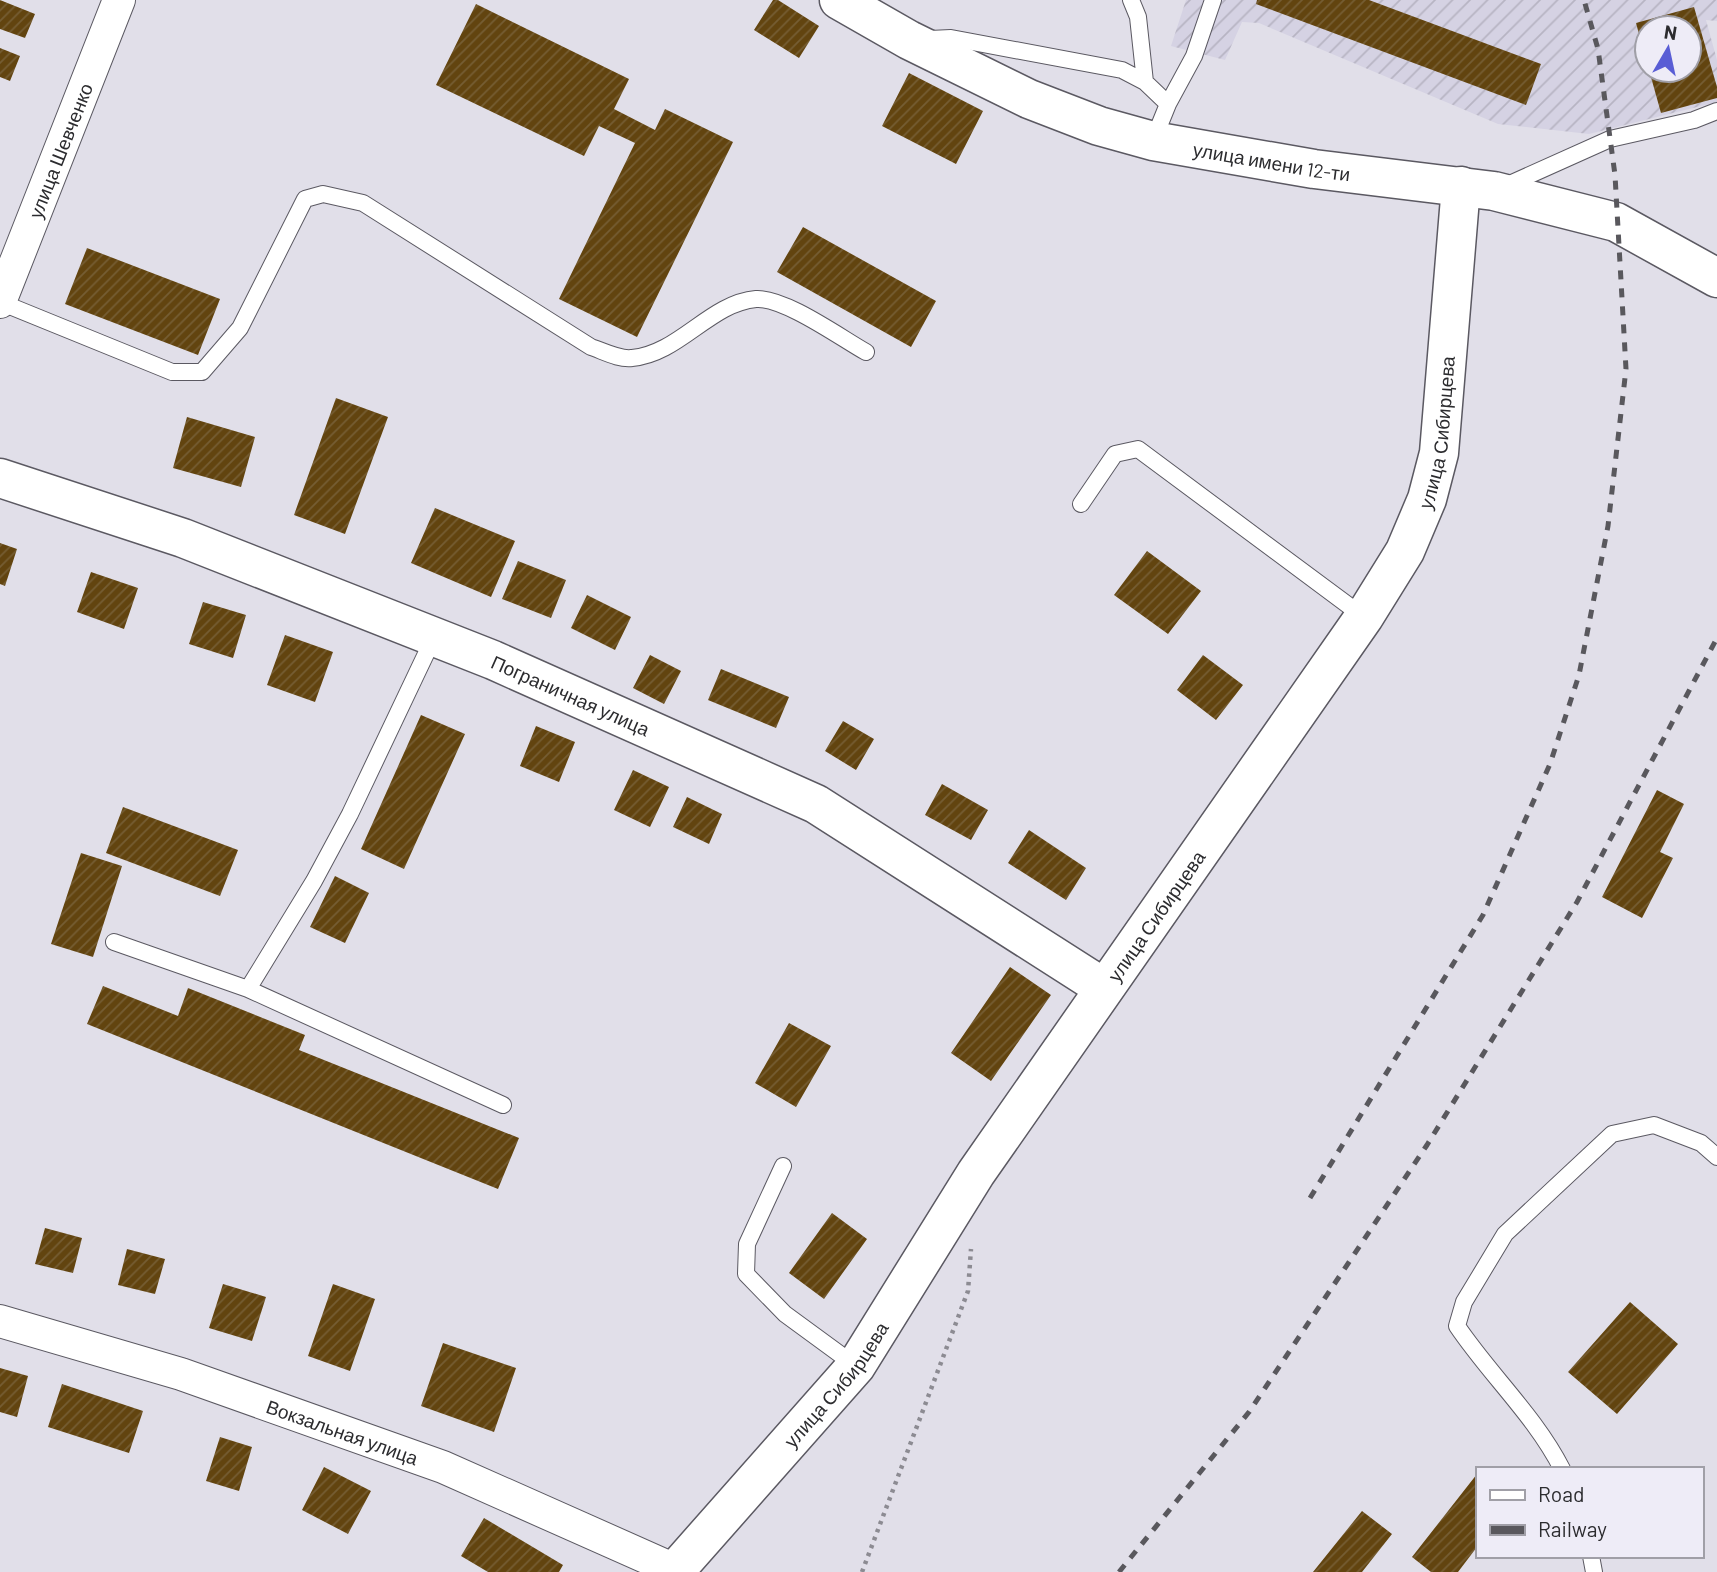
<svg xmlns="http://www.w3.org/2000/svg" width="1717" height="1572" viewBox="0 0 1717 1572" font-family="Barlow,sans-serif">
	<defs>
		<pattern id="industrial-furrows" width="10" height="10" patternUnits="userSpaceOnUse" patternTransform="scale(1.75)"><rect width="10" height="10" fill="#d5d2e3"/><path d="M-1 1l2-2M0 10L10 0M9 11l2-2" fill="none" stroke="#b7b4c3"/></pattern>
		<pattern id="building-hatch" width="6" height="6" patternUnits="userSpaceOnUse" patternTransform="scale(1.75)"><rect width="6" height="6" fill="#62440f"/><path d="M-1 1l2-2M0 6l6-6M5 7l2-2" fill="none" stroke="#755d33"/></pattern>
	</defs>
	<rect width="100%" height="100%" fill="#e1dfe9"/>
	<path fill="url(#industrial-furrows)" fill-rule="evenodd" d="M1186,0H1717V21L1706,20L1717,60V102L1589,134L1498,124L1259,23L1242,22L1225,60L1171,46ZM1647,28H1689V70H1647Z"/>
	<path fill="url(#building-hatch)" d="M0,0L35,14L25,38L0,29Z
		M773,0H778L819,26L799,58L754,30Z
		M1257,0H1369L1541,64L1526,105L1256,4Z
		M476,4L629,79L614,109L655,130L665,109L733,142L637,337L559,299L635,143L599,126L584,156L436,85Z
		M1694,7L1717,87V98L1661,113L1649,70H1689V28H1647L1646,60L1636,23Z
		M0,48L20,56L10,81L0,77Z
		M909,73L983,111L956,164L882,126Z
		M803,227L936,301L911,347L777,272Z
		M87,248L220,299L198,355L65,304Z
		M336,398L388,417L345,534L294,515Z
		M187,417L255,437L241,487L173,468Z
		M435,508L515,541L491,597L411,563Z
		M0,543L17,549L5,586L0,584Z
		M1147,551L1201,591L1168,634L1114,595Z
		M518,561L566,580L551,618L502,599Z
		M91,572L138,588L124,629L77,612Z
		M587,595L631,617L615,650L571,628Z
		M203,602L246,615L233,658L189,644Z
		M285,635L333,652L315,702L267,685Z
		M650,655L681,671L664,704L633,688Z
		M1203,655L1243,685L1216,720L1177,690Z
		M721,669L789,697L776,728L708,700Z
		M421,715L465,734L404,869L361,849Z
		M843,721L874,739L856,770L825,751Z
		M536,726L575,742L559,782L520,766Z
		M633,770L669,787L650,827L614,810Z
		M942,784L988,810L971,840L925,815Z
		M1657,790L1684,804L1660,852L1673,858L1642,918L1602,897Z
		M687,797L722,814L709,844L673,827Z
		M123,807L238,850L220,896L106,853Z
		M1029,830L1086,868L1066,900L1008,863Z
		M81,853L122,866L93,957L51,944Z
		M335,876L369,893L345,943L310,927Z
		M1010,967L1051,995L991,1081L951,1053Z
		M103,986L178,1016L188,988L305,1035L299,1050L519,1138L498,1189L87,1024Z
		M789,1023L831,1046L796,1107L755,1083Z
		M832,1213L867,1239L824,1299L789,1273Z
		M45,1228L82,1238L73,1273L35,1264Z
		M127,1249L165,1259L155,1294L118,1285Z
		M223,1284L266,1297L252,1341L209,1328Z
		M333,1284L375,1299L350,1371L308,1356Z
		M1630,1302L1678,1344L1617,1414L1568,1372Z
		M443,1343L516,1368L494,1432L421,1406Z
		M0,1368L28,1376L17,1417L0,1412Z
		M62,1384L143,1411L129,1453L48,1427Z
		M220,1437L252,1447L239,1491L206,1481Z
		M324,1467L371,1491L348,1534L302,1510Z
		M1477,1474V1547L1458,1572H1431L1412,1557Z
		M1362,1511L1392,1534L1362,1572H1313Z
		M484,1518L563,1565L559,1572H488L461,1556Z"/>
	<g fill="none" stroke-linecap="round" stroke-linejoin="round">
		<defs>
			<path id="service" d="M1131,0L1138,17L1145,82
				M930,39L951,38L1122,70L1145,82L1168,104
				M1153,141L1168,104L1194,56L1213,0
				M1503,187L1610,139L1694,120L1717,111
				M0,302L172,372H202L240,328L305,199L323,194L363,203L591,347C603,351 620,360 632,358C679,354 710,303 756,299C784,297 841,338 866,352
				M1081,504L1115,454L1138,449L1364,617
				M114,942L248,989L314,881L350,814L434,637
				M248,989L503,1105
				M783,1166L747,1244L746,1274L785,1314L856,1366
				M1562,1469C1535,1416 1490,1375 1457,1326L1464,1302L1505,1234L1612,1134L1654,1125L1701,1143L1717,1157
				M1591,1556L1594,1572"/>
			<g id="minor">
				<path id="s1" d="M0,302L119,0"/>
				<path id="s2" d="M0,1321L181,1374L443,1467L675,1570"/>
			</g>
			<g id="tertiary">
				<path id="s3" d="M0,478L183,538L493,660L816,804L1104,988"/>
				<path id="s4" d="M674,1572L856,1366L976,1173L1364,617L1405,551L1427,499L1439,453L1461,186"/>
			</g>
			<g id="secondary">
				<path id="s5" d="M839,0L909,40L1029,99L1099,126L1153,141L1314,169L1494,191L1616,222L1717,278"/>
			</g>
		</defs>
		<use href="#service" stroke="#5b5962" stroke-width="18"/>
		<use href="#minor" stroke="#5b5962" stroke-width="34"/>
		<use href="#tertiary" stroke="#5b5962" stroke-width="41"/>
		<use href="#secondary" stroke="#5b5962" stroke-width="41"/>
		<path stroke="#8c8b92" stroke-width="4.5" stroke-dasharray="3.5 5" stroke-linecap="butt" d="M862,1572L968,1291L971,1249"/>
		<use href="#service" stroke="#fff" stroke-width="16"/>
		<use href="#minor" stroke="#fff" stroke-width="32"/>
		<use href="#tertiary" stroke="#fff" stroke-width="38"/>
		<use href="#secondary" stroke="#fff" stroke-width="38"/>
		<path stroke="#59585d" stroke-width="5" stroke-dasharray="9 9" stroke-linecap="butt" d="M1310,1198L1483,915L1550,764L1579,675L1608,526L1626,369L1615,175L1598,49L1584,0
			M1119,1572L1249,1412L1427,1145L1577,902L1717,638"/>
	</g>
	<g text-anchor="middle" dominant-baseline="central" stroke-width="7" stroke-linejoin="round" paint-order="stroke">
		<g font-size="19" fill="#2c2c2f" stroke="#eeecf7">
			<text stroke="none"><textPath href="#s1" startOffset="163">улица Шевченко</textPath></text>
			<text stroke="none"><textPath href="#s5" startOffset="466">улица имени 12-ти</textPath></text>
			<text stroke="none"><textPath href="#s4" startOffset="1382">улица Сибирцева</textPath></text>
			<text stroke="none"><textPath href="#s3" startOffset="611">Пограничная улица</textPath></text>
			<text stroke="none"><textPath href="#s4" startOffset="816">улица Сибирцева</textPath></text>
			<text stroke="none"><textPath href="#s4" startOffset="248">улица Сибирцева</textPath></text>
			<text stroke="none"><textPath href="#s2" startOffset="360">Вокзальная улица</textPath></text>
		</g>
	</g>
	<rect x="1476" y="1467" width="228" height="91" fill="#eeecf7" stroke="#a09fa7" stroke-width="2"/>
	<rect x="1490" y="1490" width="35" height="10" fill="#ffffff" stroke="#a09fa7" stroke-width="2"/>
	<text x="1538" y="1502" font-size="21" fill="#2c2c2f">Road</text>
	<rect x="1490" y="1525" width="35" height="10" fill="#59585d" stroke="#a09fa7" stroke-width="2"/>
	<text x="1538" y="1537" font-size="21" fill="#2c2c2f">Railway</text>
	<g transform="translate(1668 49) rotate(9)"><circle r="33" fill="#eeecf7" stroke="#a09fa7" stroke-width="2"/>
	<path d="M0-5L12 26L0 18L-12 26Z" fill="#595dd5"/>
	<text y="-10" font-size="19" font-weight="bold" text-anchor="middle" fill="#2c2c2f">N</text>
	</g>
</svg>
